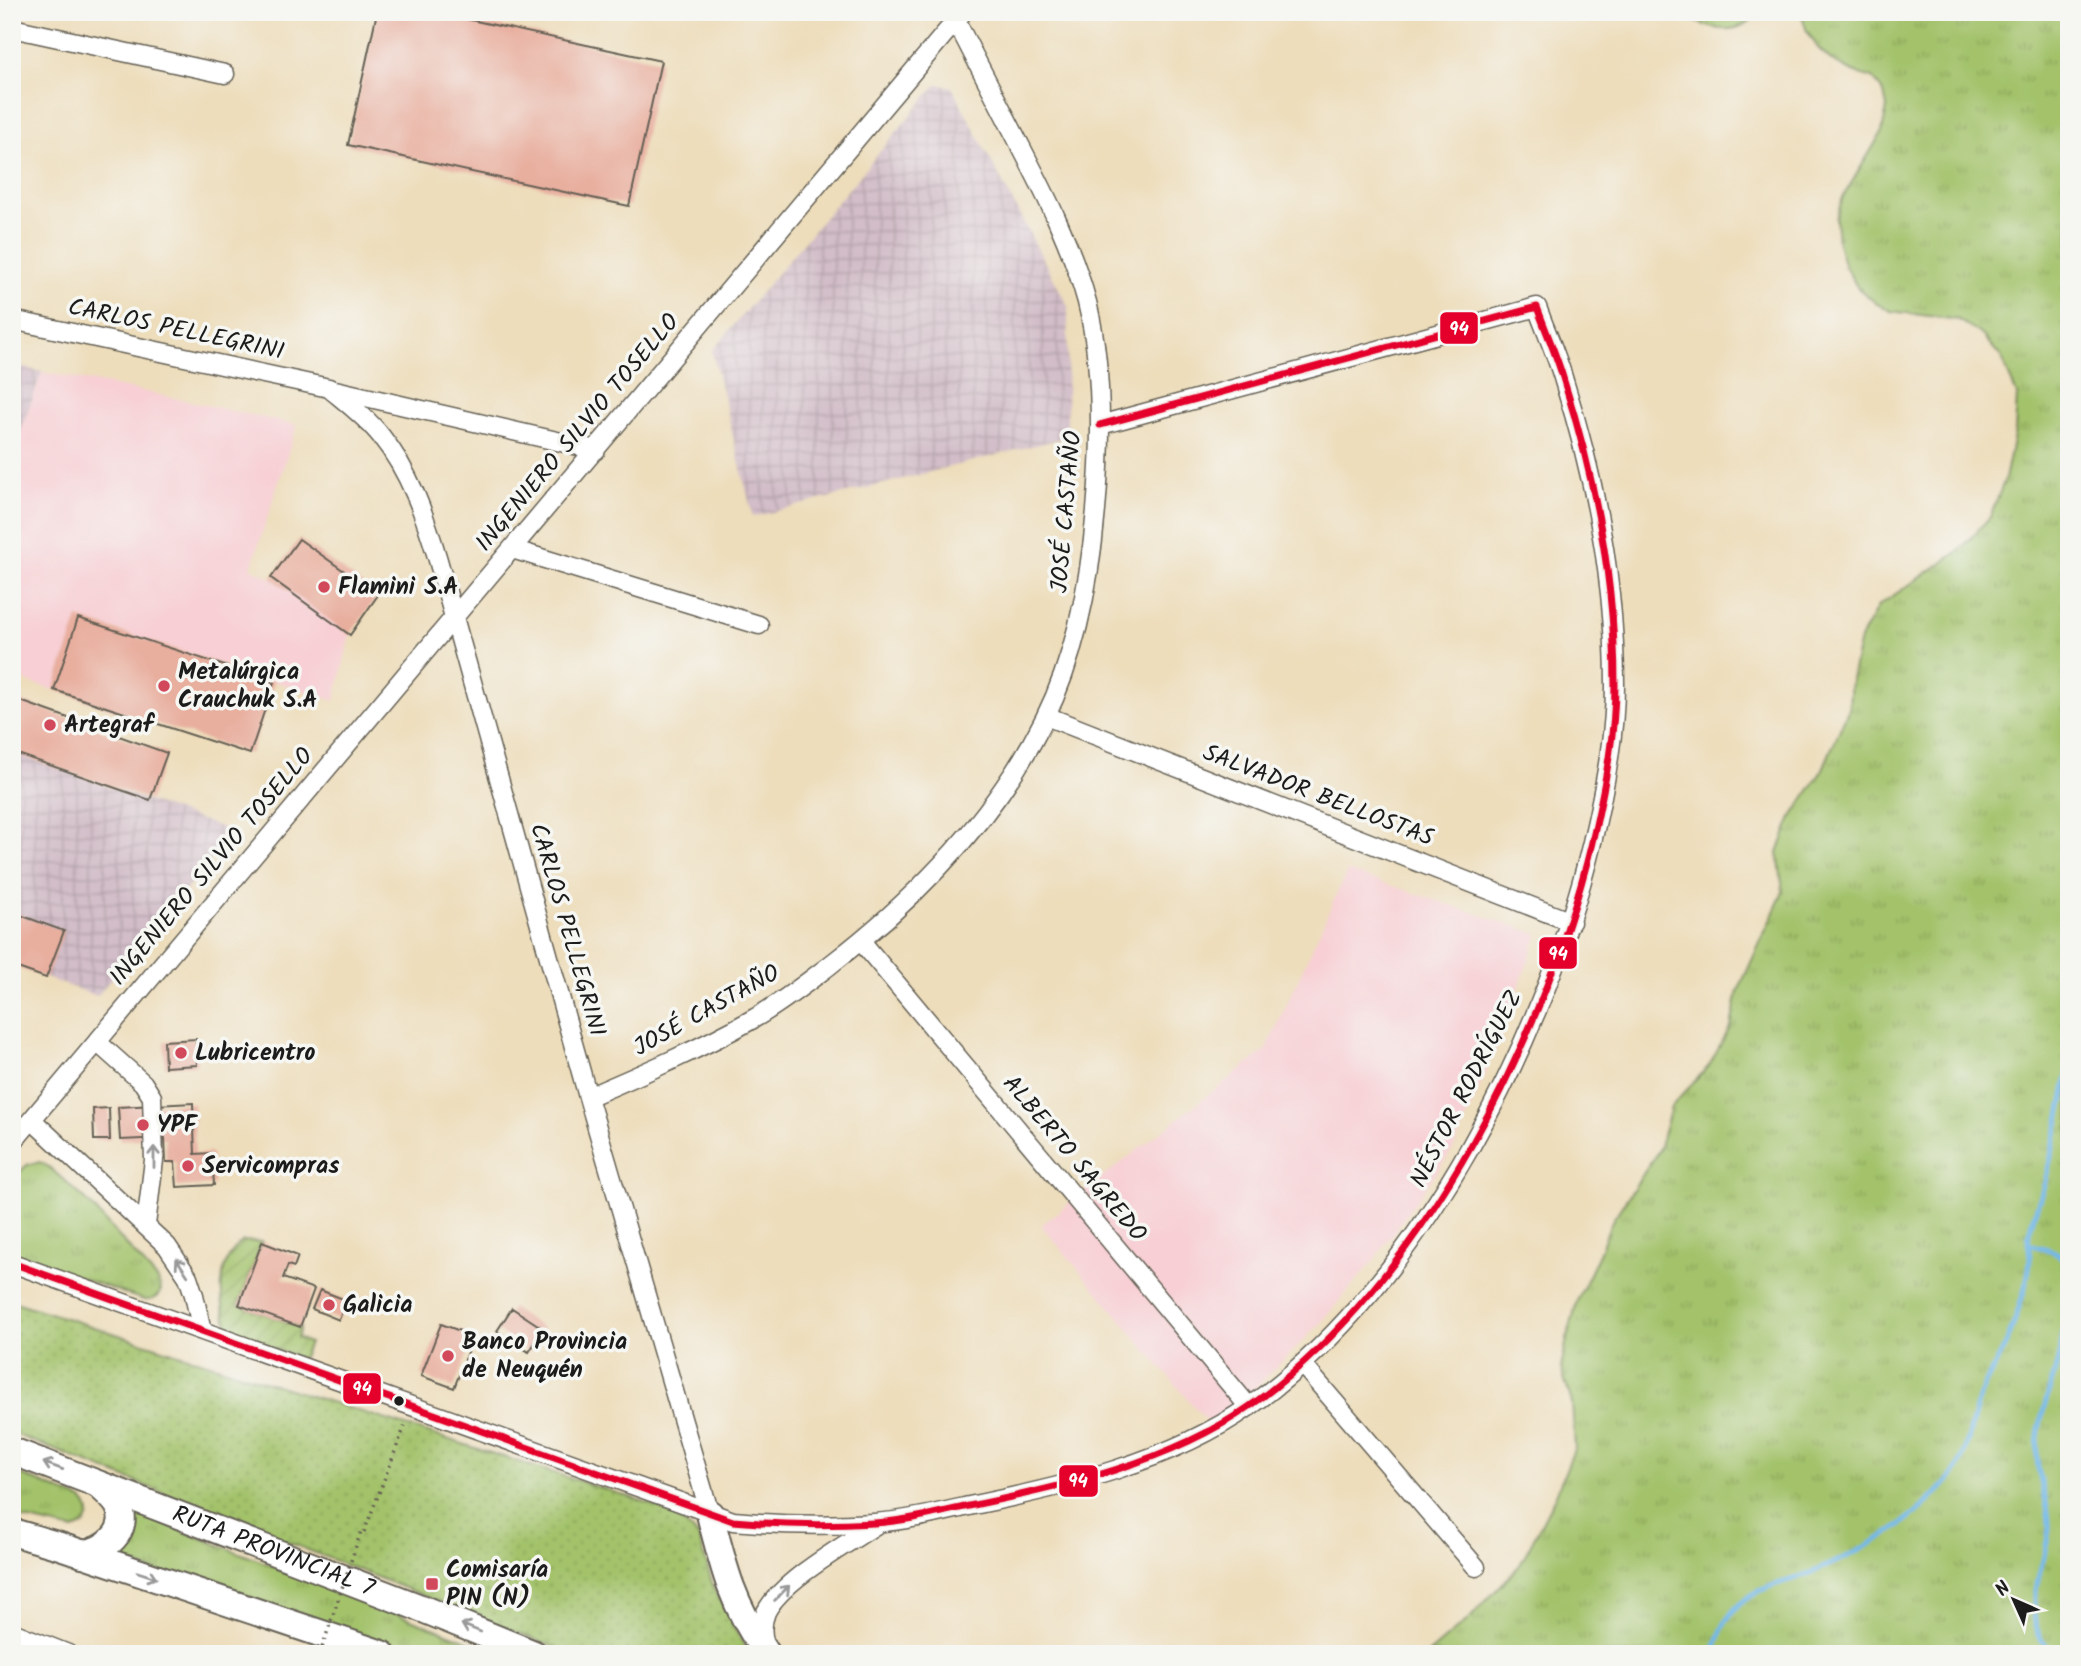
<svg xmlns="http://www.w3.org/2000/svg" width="2081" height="1666" viewBox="0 0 2081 1666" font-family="Kalam,sans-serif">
	<defs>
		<pattern id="industrial-grid" width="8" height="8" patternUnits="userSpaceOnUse" patternTransform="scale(1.75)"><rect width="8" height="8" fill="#d2bdc8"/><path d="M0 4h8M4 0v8" fill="none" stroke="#b4a2ab"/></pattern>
		<pattern id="grass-tufts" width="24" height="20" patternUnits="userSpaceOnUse" patternTransform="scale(1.75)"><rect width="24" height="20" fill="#a3c26a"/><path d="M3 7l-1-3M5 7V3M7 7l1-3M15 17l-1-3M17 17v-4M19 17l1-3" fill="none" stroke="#8ca65b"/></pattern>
		<pattern id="park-dots" width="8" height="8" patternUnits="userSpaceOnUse" patternTransform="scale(1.75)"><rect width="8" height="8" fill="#a3c26a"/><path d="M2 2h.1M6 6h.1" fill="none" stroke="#8ca65b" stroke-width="1.8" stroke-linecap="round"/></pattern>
		<pattern id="garden-furrows" width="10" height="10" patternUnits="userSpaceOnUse" patternTransform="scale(1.75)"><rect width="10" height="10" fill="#a3c26a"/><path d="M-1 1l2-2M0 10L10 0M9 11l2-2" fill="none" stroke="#8ca65b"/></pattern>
	</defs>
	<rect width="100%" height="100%" fill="#f6f6f2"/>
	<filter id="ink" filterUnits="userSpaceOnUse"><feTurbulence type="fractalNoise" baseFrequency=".0143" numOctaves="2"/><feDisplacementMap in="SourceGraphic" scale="14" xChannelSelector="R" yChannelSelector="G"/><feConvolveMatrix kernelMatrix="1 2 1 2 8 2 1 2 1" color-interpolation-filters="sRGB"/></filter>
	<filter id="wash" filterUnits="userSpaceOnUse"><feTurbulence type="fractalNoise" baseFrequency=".00686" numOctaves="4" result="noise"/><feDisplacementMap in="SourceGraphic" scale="28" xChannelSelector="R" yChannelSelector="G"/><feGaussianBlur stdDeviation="1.57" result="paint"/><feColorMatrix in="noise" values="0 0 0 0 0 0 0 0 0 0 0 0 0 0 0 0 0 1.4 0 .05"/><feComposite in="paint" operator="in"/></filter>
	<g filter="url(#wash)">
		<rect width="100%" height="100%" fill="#edddbb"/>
		<path fill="#f7cfd4" d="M42,372L152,393L297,425L251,568L271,578L350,635L335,701L79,618L54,690L12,677V454Z
			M1347,871L1538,934L1503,1031L1454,1148L1373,1261L1319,1325L1213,1429L1041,1225L1266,1050Z"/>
		<path fill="url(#industrial-grid)" d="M937,84L952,87L1068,306L1067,437L753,517L712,351Z
			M12,365L42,372L12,454Z
			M12,752L234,832L97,996L12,966Z"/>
		<path fill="url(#grass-tufts)" stroke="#606f43" stroke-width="2" d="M1683,12H1759C1755,16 1751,21 1746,24C1726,35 1699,27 1683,12Z
			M1801,12H2069V1654H1428L1470,1618L1520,1565L1554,1499L1575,1447L1572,1403L1561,1368L1567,1339L1577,1301L1596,1261L1612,1221L1659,1150L1671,1107L1709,1066L1731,1026L1738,991L1783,892L1778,852L1792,817L1823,769L1849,708L1851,679L1860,639L1878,606L1959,551L1990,517L2005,479L2015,431L2017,395L2002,358L1983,336L1959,320L1891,311L1877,304L1858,288L1845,267L1838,243L1836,218L1843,197L1882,132L1887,107L1884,93L1873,78L1853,72L1832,61L1818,48L1806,29Z
			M40,1162L49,1167L85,1199L158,1280L161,1290C158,1298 152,1301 144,1300L12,1254V1179L27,1165Z
			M12,1471L82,1500C95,1512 88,1527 73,1530L12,1516Z
			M131,1511L501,1654H406L180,1581L116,1558C130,1543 135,1531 131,1511Z"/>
		<path fill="url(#park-dots)" stroke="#606f43" stroke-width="2" d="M12,1301L642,1501L662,1509L685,1524L699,1537L714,1589L749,1654H571L12,1433Z"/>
		<path fill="url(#garden-furrows)" stroke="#606f43" stroke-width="2" d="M243,1241L262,1242L239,1305L300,1327L297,1338L309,1343L302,1359L230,1332C219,1303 215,1262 243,1241Z"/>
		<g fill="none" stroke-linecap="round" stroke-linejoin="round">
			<path stroke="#72b8e9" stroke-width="5" d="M2028,1244C2049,1250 2061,1248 2069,1271
				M2046,1646C2043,1642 2039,1637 2038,1632C2025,1601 2047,1560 2049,1527C2050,1502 2036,1478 2037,1453C2037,1422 2049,1394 2057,1364C2062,1344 2065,1322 2069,1301
				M1714,1654C1719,1634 1725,1617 1741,1603C1760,1586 1785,1583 1808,1574C1863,1552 1918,1521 1954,1473C1968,1454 1972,1416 1981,1393C1989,1373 2002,1356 2009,1336C2017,1316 2029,1280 2030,1259C2030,1250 2027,1242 2029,1233C2033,1216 2040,1199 2045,1182C2054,1144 2063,1106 2069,1068"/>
		</g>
		<g id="blocks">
			<path fill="#e8ae9e" d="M377,12H434L661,61L629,206L348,145Z
				M299,539L378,595L350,635L271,578Z
				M78,618L274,682L250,754L54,690Z
				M12,698L167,753L150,800L12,752Z
				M12,912L64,931L46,978L12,966Z
				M196,1039L197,1065L165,1067L164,1041Z
				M193,1103L195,1154L212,1153L214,1185L177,1187L175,1162H166L165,1138L120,1140L118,1107Z
				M109,1108L110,1140H94L93,1109Z
				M262,1242L298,1256L294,1267L288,1265L283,1278L314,1289L300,1327L239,1305Z
				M320,1290L346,1300L339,1320L312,1309Z
				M512,1308L544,1329L529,1352L497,1331Z
				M441,1324L474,1336L454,1388L421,1376Z"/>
		</g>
	</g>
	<g filter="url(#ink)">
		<use href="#blocks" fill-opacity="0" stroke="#656054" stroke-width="2"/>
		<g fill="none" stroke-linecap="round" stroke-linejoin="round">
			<defs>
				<path id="minor" d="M12,28L225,74
					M12,320L329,388C347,403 366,417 381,436C410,472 425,516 438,560L588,1097L710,1514
					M335,390L596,450
					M512,549L759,625
					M1046,716L1571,922
					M861,941L1249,1407
					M97,1042L143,1083L152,1097L154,1160L146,1225
					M588,1097C644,1073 700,1049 753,1019C780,1004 805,984 830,965C916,899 996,817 1045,718C1077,654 1090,580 1096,510C1102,443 1103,367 1087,302C1072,247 1047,197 1021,147C999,105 978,63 956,21
					M32,1120L167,1246L188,1277L194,1295L202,1331
					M12,1143L963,12
					M12,1263L733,1521C779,1525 827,1526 874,1523C905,1521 938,1513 969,1506C1063,1487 1171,1462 1250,1406C1423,1284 1551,1028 1596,825C1606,779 1615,733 1615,685C1615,583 1595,479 1564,381C1557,356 1546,332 1537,307L1100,425
					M1302,1364L1476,1567
					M12,1632L68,1654
					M765,1644C761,1633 762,1622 766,1612C782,1580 847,1544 877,1524"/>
				<g id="highway">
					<path id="s1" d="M12,1451L423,1609L534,1654"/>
					<path d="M710,1514C724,1570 733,1606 767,1654"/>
					<path d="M12,1532L60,1546L382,1654"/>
					<path d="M82,1554C104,1551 132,1531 118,1505C113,1497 105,1491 99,1485"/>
				</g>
			</defs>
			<use href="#minor" stroke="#656054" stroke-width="21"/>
			<use href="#highway" stroke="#656054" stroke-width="30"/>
			<path stroke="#656054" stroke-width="3.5" stroke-dasharray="2 5" stroke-linecap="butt" d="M364,1532L406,1423"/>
			<use href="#minor" stroke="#fff" stroke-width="18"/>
			<use href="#highway" stroke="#fff" stroke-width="26"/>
			<path stroke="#656054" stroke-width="3.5" stroke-dasharray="2 5" stroke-linecap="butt" d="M320,1654L361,1531"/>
			<defs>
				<path id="bus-1" d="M12,1263L733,1521C779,1525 827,1526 874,1523C905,1521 938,1513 969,1506C1063,1487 1171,1462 1250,1406C1423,1284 1551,1028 1596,825C1606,779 1615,733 1615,685C1615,583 1595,479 1564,381C1557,356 1546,332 1537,307L1100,425"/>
			</defs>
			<use href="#bus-1" stroke="#f6f6f2" stroke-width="12"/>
			<use href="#bus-1" stroke="#e4002b" stroke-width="7"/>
		</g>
		<defs><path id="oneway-shaft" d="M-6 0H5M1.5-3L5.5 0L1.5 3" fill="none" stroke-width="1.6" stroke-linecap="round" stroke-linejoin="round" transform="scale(1.75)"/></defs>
		<g stroke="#999">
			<use href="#oneway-shaft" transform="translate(154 1157) rotate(-90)"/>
			<use href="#oneway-shaft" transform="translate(182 1267) rotate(-123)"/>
			<use href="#oneway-shaft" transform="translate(53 1466) rotate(-160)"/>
			<use href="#oneway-shaft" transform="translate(147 1575) rotate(18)"/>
			<use href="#oneway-shaft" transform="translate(782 1593) rotate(-45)"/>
			<use href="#oneway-shaft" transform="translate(471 1628) rotate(-158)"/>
		</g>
	</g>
	<g fill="#d1495b" stroke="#f6f6f2" stroke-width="2.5">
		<circle cx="324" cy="587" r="7"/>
		<circle cx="164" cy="686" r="7"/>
		<circle cx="50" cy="725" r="7"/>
		<circle cx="181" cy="1053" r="7"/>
		<circle cx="143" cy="1125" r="7"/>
		<circle cx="188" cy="1166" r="7"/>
		<circle cx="329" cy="1305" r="7"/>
		<circle cx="448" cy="1356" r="7"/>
		<rect x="425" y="1577" width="14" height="14" rx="3.5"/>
	</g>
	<circle fill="#1c1c1c" stroke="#f6f6f2" stroke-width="2.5" cx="399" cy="1401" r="6"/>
	<g text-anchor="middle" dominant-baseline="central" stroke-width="7" stroke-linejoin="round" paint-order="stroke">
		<g font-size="24" fill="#1c1c1c" stroke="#f6f6f2">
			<text transform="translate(176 330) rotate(12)">CARLOS PELLEGRINI</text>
			<text transform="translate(578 433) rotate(-50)">INGENIERO SILVIO TOSELLO</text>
			<text transform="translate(1067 512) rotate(-85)">JOSÉ CASTAÑO</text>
			<text transform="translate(1318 796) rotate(21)">SALVADOR BELLOSTAS</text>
			<text transform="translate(212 867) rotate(-50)">INGENIERO SILVIO TOSELLO</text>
			<text transform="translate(567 930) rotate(74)">CARLOS PELLEGRINI</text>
			<text transform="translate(707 1011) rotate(-29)">JOSÉ CASTAÑO</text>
			<text transform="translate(1467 1089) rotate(-63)">NÉSTOR RODRÍGUEZ</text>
			<text transform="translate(1074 1159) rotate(50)">ALBERTO SAGREDO</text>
			<text stroke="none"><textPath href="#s1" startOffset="280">RUTA PROVINCIAL 7</textPath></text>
		</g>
		<g font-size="24" font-weight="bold" fill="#1c1c1c" stroke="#f6f6f2" text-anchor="start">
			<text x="338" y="587">Flamini S.A</text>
			<text x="178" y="672">Metalúrgica<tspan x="178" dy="28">Crauchuk S.A</tspan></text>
			<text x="64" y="725">Artegraf</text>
			<text x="195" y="1053">Lubricentro</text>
			<text x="157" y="1125">YPF</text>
			<text x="202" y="1166">Servicompras</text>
			<text x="343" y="1305">Galicia</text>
			<text x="462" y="1342">Banco Provincia<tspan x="462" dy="28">de Neuquén</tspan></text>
			<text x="446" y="1570">Comisaría<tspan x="446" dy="28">PIN (N)</tspan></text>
		</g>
	</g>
	<g stroke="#f6f6f2" stroke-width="2.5">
		<rect x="1439" y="311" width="40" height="34" rx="7" fill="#e4002b"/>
		<rect x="1538" y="936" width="40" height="34" rx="7" fill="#e4002b"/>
		<rect x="342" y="1372" width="40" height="33" rx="7" fill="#e4002b"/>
		<rect x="1058" y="1464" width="41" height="34" rx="7" fill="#e4002b"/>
	</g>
	<g font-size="19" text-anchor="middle" font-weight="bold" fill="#fff">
		<text x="1459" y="335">94</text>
		<text x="1558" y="960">94</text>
		<text x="362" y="1395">94</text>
		<text x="1078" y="1487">94</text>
	</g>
	<rect width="2081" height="1666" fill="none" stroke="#f6f6f2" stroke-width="42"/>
	<g transform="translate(2014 1600) rotate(315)" stroke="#f6f6f2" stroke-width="5" paint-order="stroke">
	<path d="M0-5L12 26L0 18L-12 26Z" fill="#1c1c1c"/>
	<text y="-10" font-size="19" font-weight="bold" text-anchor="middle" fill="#1c1c1c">N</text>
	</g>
</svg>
